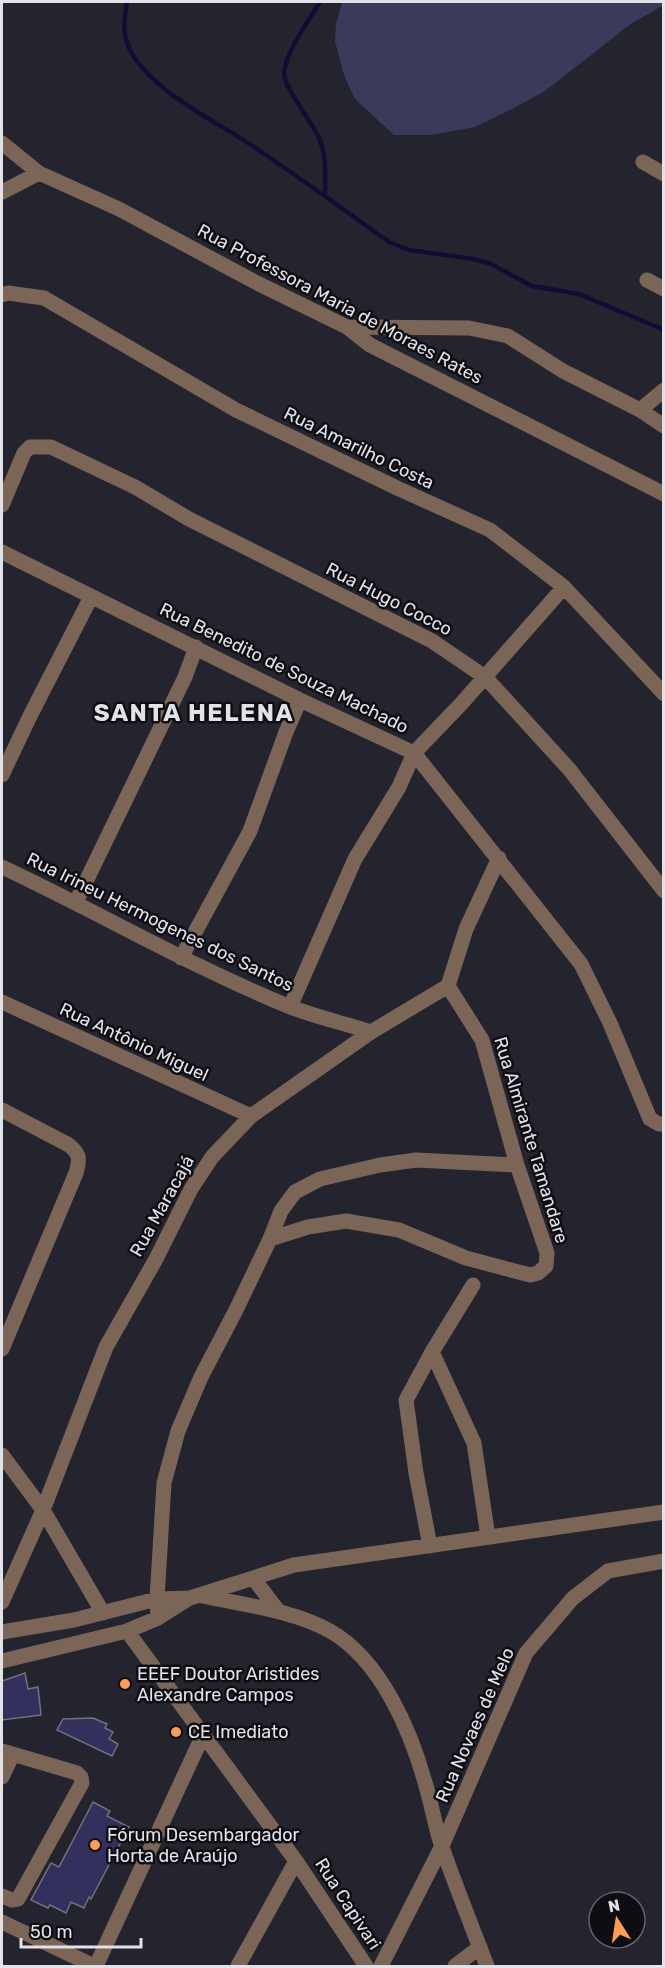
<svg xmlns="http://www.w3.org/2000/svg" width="665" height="1968" viewBox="0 0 665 1968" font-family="Rubik,sans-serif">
	<rect width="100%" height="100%" fill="#24242e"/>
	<path fill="#3b3a5b" d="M342,2H663L664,5L632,23L545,91L512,109L475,127L431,135H394L355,99L344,75L335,41L336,24Z"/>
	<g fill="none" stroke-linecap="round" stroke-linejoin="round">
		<path stroke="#120b34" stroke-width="4.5" d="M127,2C125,15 122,29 127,43C144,89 219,122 257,149C302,179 345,211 389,242L409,250L474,259L491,264L532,286L579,294L664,330
			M320,2C309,20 287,50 284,72C283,88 314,123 320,141C327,158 325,178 325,196"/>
	</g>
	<path fill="#33305d" stroke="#71717d" stroke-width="1.5" d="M25,1673L28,1689L38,1687L41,1715L2,1720V1681Z
		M93,1718L107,1724L105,1728L113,1732L109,1739L118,1744L112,1756L57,1730L63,1719Z
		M93,1802L110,1811L107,1816L129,1827L91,1899L89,1897L84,1908L71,1902L66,1913L50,1905L48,1908L31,1900L51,1863L59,1867Z"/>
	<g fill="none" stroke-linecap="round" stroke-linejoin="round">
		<path stroke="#7b6557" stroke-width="15" d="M2,143L39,173L119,209L257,283L347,327L370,345L664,494
			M643,162L664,174
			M2,192L39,173
			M647,280L664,289
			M2,295L8,293L44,298L236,410L397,488L490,530L564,587L664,694
			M347,327L469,328L508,336L563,371L640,410L664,426
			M640,410L664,390
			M2,505L24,453L30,447H51L135,487L189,519L432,641L485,677L569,769L664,891
			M2,552L300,700L414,753L581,964L610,1023L650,1119L659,1124H664
			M2,775L30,716L91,597
			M2,867C98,912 190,966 288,1006C315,1017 344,1023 371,1032
			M76,902L185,677L196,647
			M181,958L250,831L286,732L300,700
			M2,1002L251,1116
			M290,1007L355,859L399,787L414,753L461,704L564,587
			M2,1110L69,1145C80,1154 80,1159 76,1173L2,1349
			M270,1239L308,1227L346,1221L399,1230L466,1258L530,1275L538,1273L546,1266L547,1253L517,1165L482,1040L448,986
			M473,1285L432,1352L474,1443L488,1537
			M2,1455L43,1510L103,1613
			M430,1546L416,1473L406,1400L432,1352
			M254,1579L279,1612
			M203,1596C243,1605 293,1610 330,1631C381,1660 411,1731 426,1786C432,1806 435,1827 442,1847C456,1887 472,1927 487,1966
			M2,1602L43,1510L106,1347L156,1259L191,1189L212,1157L251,1116L371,1032L448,986L466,929L499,858
			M158,1618L157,1599L164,1483L178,1431L201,1377L236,1310L270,1239L281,1211L295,1192L320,1179L380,1165L416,1160L517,1165
			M127,1631L296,1861L366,1966
			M2,1632L74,1620L157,1599L190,1598L294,1565L664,1512
			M2,1661L127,1631L158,1618L188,1599
			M2,1751L77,1773L81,1777L82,1783L18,1899L12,1900L2,1896
			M2,1777L13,1754
			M2,1922L94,1966
			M96,1966L203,1735
			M238,1966L296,1861
			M381,1966L442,1846L526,1653L573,1598L608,1571L664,1561
			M455,1966L480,1947"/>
	</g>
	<g fill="#fd9d55" stroke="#0e0e12" stroke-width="2">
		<circle cx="125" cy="1684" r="6"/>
		<circle cx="176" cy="1732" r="6"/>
		<circle cx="95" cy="1845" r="6"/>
	</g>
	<g text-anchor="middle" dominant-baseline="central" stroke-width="5" stroke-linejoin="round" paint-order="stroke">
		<g font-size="18" fill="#e2e2e9" stroke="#0e0e12">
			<text transform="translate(340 304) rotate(28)">Rua Professora Maria de Moraes Rates</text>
			<text transform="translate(359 448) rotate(26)">Rua Amarilho Costa</text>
			<text transform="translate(389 599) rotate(27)">Rua Hugo Cocco</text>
			<text transform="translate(284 668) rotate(26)">Rua Benedito de Souza Machado</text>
			<text transform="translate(160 922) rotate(26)">Rua Irineu Hermogenes dos Santos</text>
			<text transform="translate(134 1042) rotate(25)">Rua Antônio Miguel</text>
			<text transform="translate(531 1140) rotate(73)">Rua Almirante Tamandare</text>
			<text transform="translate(162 1206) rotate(-61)">Rua Maracajá</text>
			<text transform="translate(475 1725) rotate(-66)">Rua Novaes de Melo</text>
			<text transform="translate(348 1904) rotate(57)">Rua Capivari</text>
		</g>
		<g font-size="18" fill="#e2e2e9" stroke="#0e0e12" text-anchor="start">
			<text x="137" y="1674">EEEF Doutor Aristides<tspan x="137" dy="21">Alexandre Campos</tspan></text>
			<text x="188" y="1732">CE Imediato</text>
			<text x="107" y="1835">Fórum Desembargador<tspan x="107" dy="21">Horta de Araújo</tspan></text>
		</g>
		<g font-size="24" font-weight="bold" letter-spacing="1.5" fill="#e2e2e9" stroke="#0e0e12">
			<text x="194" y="713">SANTA HELENA</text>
		</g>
	</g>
	<rect width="665" height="1968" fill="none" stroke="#e2e2e9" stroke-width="6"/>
	<g transform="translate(617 1920) rotate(348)"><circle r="28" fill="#0e0e12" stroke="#636368" stroke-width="1.5"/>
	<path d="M0-4.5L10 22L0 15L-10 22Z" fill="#fd9d55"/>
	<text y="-9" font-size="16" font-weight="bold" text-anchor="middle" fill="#e2e2e9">N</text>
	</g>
	<path d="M21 1938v9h120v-9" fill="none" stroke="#e2e2e9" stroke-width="3"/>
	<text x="30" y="1938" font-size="18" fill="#e2e2e9" stroke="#0e0e12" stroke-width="4.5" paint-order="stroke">50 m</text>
</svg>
